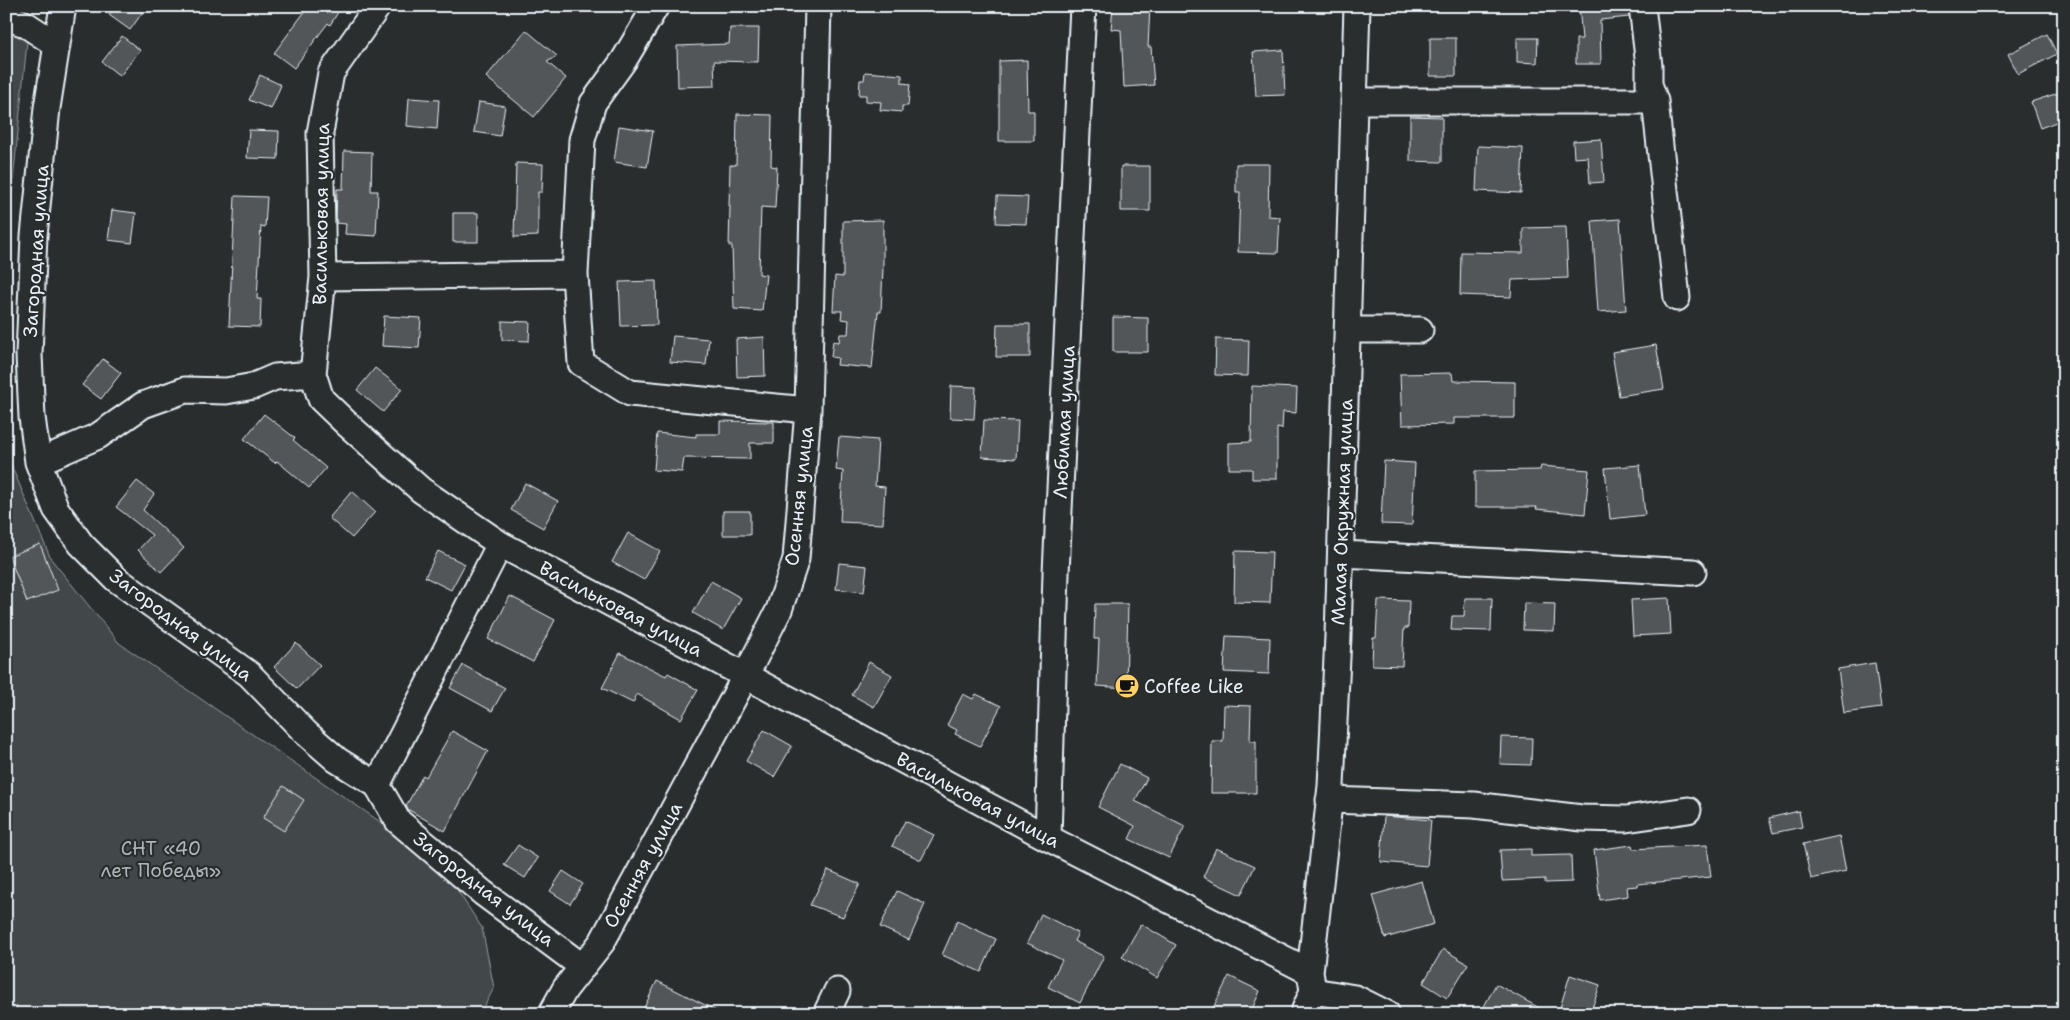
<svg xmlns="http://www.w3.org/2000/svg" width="2070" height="1020" viewBox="0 0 2070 1020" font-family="'Shantell Sans',sans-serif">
	<rect width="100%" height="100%" fill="#2a2d2e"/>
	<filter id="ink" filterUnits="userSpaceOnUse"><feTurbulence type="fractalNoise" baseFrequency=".02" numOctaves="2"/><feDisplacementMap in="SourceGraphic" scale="10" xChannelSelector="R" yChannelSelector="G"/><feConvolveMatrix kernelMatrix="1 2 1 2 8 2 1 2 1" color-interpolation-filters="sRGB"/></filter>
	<g filter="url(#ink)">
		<path fill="#424648" stroke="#959ca0" d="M6,23L24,33L27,42L6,251Z
			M6,453L51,559L119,643L439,862L482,928L494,988L480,1014H6Z"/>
		<path fill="#535759" stroke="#e8f1f8" d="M115,6H147L130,30L109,15Z
			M309,6H342L330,25L328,23L294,68L274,53Z
			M1113,6H1150L1148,47H1151L1154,85L1124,87L1121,30L1111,29Z
			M1579,6H1628L1629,17L1600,20L1601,64H1576V39H1582Z
			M730,28H759L758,62L714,61L715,86L678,87L677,46L729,44Z
			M526,30L557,56L547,62L566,78L534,117L486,77Z
			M2047,34L2057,54L2018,74L2008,54Z
			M122,36L140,50L120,76L102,62Z
			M1430,38H1456V76H1430Z
			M1517,38H1538L1537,63L1517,62Z
			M1283,50L1285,95L1256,96L1253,52Z
			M1027,60L1028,111H1034V141H999V61Z
			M865,72L902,75V83L910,84L908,106H902V112L880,110L881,102L866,101V95H859L860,80H864Z
			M260,75L281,85L271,109L249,100Z
			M2064,91V119L2040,128L2031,102Z
			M409,98L439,100L437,129L407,126Z
			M479,102L505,106L500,136L474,132Z
			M737,114L772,115L771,166L777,167L775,208L761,207L759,274L766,275L762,311L734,309L732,246H729L730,206H729L730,165H736Z
			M1410,116L1442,117V162L1410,161Z
			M619,126L653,131L647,167L614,162Z
			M249,130L279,131L278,159L247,158Z
			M1601,139L1604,182L1590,183L1588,157L1574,158L1573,141Z
			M1478,146L1523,148L1521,193L1476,191Z
			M344,151L372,152L371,191H378L376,236L345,234L346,224L336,223L337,189H343Z
			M516,163L543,164L542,192H538V236L514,237Z
			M1236,164H1269L1268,216L1280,217L1278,253L1238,252L1240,192H1236Z
			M1121,166H1150V211H1121Z
			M235,196L267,197L265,227L261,226L257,299H261L260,327L229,326Z
			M997,196L1028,197L1026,224L996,223Z
			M112,210L136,213L132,243L108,240Z
			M453,213H478V242H453Z
			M1620,219L1626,310L1598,312L1592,221Z
			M883,220V268L881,312H878L872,368L837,365L838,358L831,357L833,341L839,342L840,334H848L849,320L841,319L842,311H833L835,276L843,277V221Z
			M1566,227L1568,278L1512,280L1511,297L1460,295L1461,252L1523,253V228Z
			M656,281L657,325L621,326L619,282Z
			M384,316L421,318L419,348L382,346Z
			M1113,317L1148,318V352H1113Z
			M502,321L530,322L529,341L502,340Z
			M997,324H1030V357H996Z
			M673,336L709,339L706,365L670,362Z
			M764,337L765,376L737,377L736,339Z
			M1216,339L1249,340L1248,376L1215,375Z
			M1656,345L1664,389L1619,396L1612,352Z
			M103,359L121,373L101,399L82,385Z
			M375,368L402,389L383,412L357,390Z
			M1452,373L1453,381L1515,382V418H1454V424L1402,425L1400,374Z
			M951,386L976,387L974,419L950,418Z
			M1252,386L1297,388L1296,413L1283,412L1282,429L1277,428V479H1252V469H1229V443L1251,442Z
			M264,414L295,438L293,440L326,468L309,488L277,461L275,463L244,439Z
			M984,420L1018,421L1016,459L982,457Z
			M720,421L774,422V443H750V459L684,458L682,472L654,470L657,433L696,437V434H720Z
			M839,437L878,440L875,486L885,487L883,524L840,522L843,471L836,470Z
			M1384,461L1415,463L1412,525L1381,524Z
			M1640,465L1645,515L1610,519L1605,468Z
			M1541,466L1589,470L1585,514L1536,509L1537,507H1475V471L1540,470Z
			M137,481L154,494L143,510L184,548L161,572L138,550L152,535L116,507Z
			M525,483L558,501L543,528L511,510Z
			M352,491L375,512L352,538L329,518Z
			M723,511H750V535H723Z
			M628,533L660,551L644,580L612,562Z
			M40,544L58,590L27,602L9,556Z
			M438,551L465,564L451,590L425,577Z
			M1235,551L1272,552L1270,603L1234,602Z
			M839,563L867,566L864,592L836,589Z
			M711,581L741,598L723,630L693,613Z
			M510,596L555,620L533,662L488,639Z
			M1465,598H1492L1491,631L1451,630L1452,616H1464Z
			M1669,598L1671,634L1633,636L1631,600Z
			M1378,600L1409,601L1408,628H1404L1402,666L1372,665L1373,638H1376Z
			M1524,603L1555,604L1554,631L1523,630Z
			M1095,604H1128L1126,688L1097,686L1099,639H1094Z
			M1226,636L1270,638L1269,674L1224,672Z
			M296,643L320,665L297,689L274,667Z
			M620,653L666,676L668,673L698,690L681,719L637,694L633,703L602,688Z
			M869,662L892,675L874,707L852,695Z
			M1875,663L1881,708L1844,713L1838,669Z
			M463,665L505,688L492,711L450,688Z
			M963,694L973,699L976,694L1001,706L980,746L955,734L957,730L947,725Z
			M1224,705L1251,706L1250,741H1256V793H1211L1212,741H1223Z
			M764,730L792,746L774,777L746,761Z
			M452,731L488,751L445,831L409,810L406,806L423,775L426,777Z
			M1501,737L1532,738L1531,765L1500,764Z
			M1120,764L1147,778L1135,801L1185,826L1169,858L1129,839L1135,826L1098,807Z
			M283,786L304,800L284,831L263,818Z
			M1799,811L1802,827L1773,833L1769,818Z
			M1384,816L1431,820L1427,866L1381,862Z
			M905,821L934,835L921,860L892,846Z
			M1839,836L1846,871L1811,879L1803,844Z
			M518,845L538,858L525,878L504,865Z
			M1632,845L1633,849L1707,845L1711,877L1637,884V886L1627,887L1628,896L1600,900L1594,850Z
			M1216,848L1255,866L1241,895L1203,877Z
			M1531,849V856L1571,855L1572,882L1545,883V879L1502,881L1500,850Z
			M828,870L860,884L843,917L810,905Z
			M563,871L583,884L570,904L550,891Z
			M1422,881L1434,924L1385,938L1373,895Z
			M897,891L925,904L909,940L880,927Z
			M1041,914L1078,933L1074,941L1104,956L1080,1003L1048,987L1062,960L1027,943Z
			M957,921L996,939L981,972L942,955Z
			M1141,924L1176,945L1157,978L1122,957Z
			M1443,949L1468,964L1447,998L1423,983Z
			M1570,975L1600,985L1590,1014H1558Z
			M1229,976L1260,991L1250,1014H1210Z
			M657,981L723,1014H641Z
			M1496,984L1550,1014H1480Z"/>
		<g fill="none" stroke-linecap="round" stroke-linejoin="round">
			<defs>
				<path id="minor" d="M63,6L47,108L34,236L29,355L32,417L38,462L56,509L81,544L116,579L249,674L306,733L337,760L377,785L398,821L483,893L583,967
					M378,6L331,73L320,133L323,277L313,374L321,399L347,424L421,490L500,544L1048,838L1310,972
					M656,6L624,60L593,103L582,140L575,274L581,363L630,393L808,410
					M1642,6L1649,66V84L1655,101L1677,298
					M6,17L25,24L57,45
					M1354,101H1655
					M323,277L575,274
					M1348,330H1420
					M38,462L98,436L143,405L185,390L226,391L254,386L275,377L313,374
					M1342,554L1693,572
					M377,785L500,544
					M1329,800L1474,805L1582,818L1626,819L1688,810
					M1048,838L1056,573L1083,6
					M1313,991L1355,998L1387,1014
					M551,1014L565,989L602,942L746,675L779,610L796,559L808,410L818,6
					M826,1014L837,991
					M1303,1014L1313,991L1310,972L1331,786L1338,636L1357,6"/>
			</defs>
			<use href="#minor" stroke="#e8f1f8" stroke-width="29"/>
			<use href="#minor" stroke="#2a2d2e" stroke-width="25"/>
		</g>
	</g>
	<defs>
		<symbol id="cafe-disc" viewBox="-11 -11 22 22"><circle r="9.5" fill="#ffd166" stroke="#2a2d2e"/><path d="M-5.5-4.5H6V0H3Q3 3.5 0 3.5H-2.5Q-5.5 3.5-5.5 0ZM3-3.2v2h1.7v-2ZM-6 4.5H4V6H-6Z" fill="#111"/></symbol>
	</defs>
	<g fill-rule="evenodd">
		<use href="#cafe-disc" x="1113" y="672" width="28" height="28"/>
	</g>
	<g text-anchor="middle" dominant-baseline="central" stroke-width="4.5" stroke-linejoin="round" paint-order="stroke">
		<g font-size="19" fill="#e8f1f8" stroke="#2a2d2e">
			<text transform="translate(321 214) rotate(-89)">Васильковая улица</text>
			<text transform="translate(36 251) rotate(-86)">Загородная улица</text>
			<text transform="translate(1064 422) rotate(-87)">Любимая улица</text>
			<text transform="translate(799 496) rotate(-84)">Осенняя улица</text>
			<text transform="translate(1342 512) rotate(-88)">Малая Окружная улица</text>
			<text transform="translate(621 609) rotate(28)">Васильковая улица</text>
			<text transform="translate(181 625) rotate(37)">Загородная улица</text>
			<text transform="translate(978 800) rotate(28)">Васильковая улица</text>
			<text transform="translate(643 865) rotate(-61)">Осенняя улица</text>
			<text transform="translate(484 889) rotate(38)">Загородная улица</text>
		</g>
		<g font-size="19" fill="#e8f1f8" stroke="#2a2d2e" text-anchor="start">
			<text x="1144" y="686">Coffee Like</text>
		</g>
		<g font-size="19" fill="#aeb5ba" stroke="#2a2d2e">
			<text x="161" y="848">СНТ «40<tspan x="161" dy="22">лет Победы»</tspan></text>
		</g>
	</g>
	<rect width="2070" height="1020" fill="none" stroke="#2a2d2e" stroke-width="25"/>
	<rect x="12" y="12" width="2045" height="995" fill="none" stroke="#e8f1f8" stroke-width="2" filter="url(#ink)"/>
</svg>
